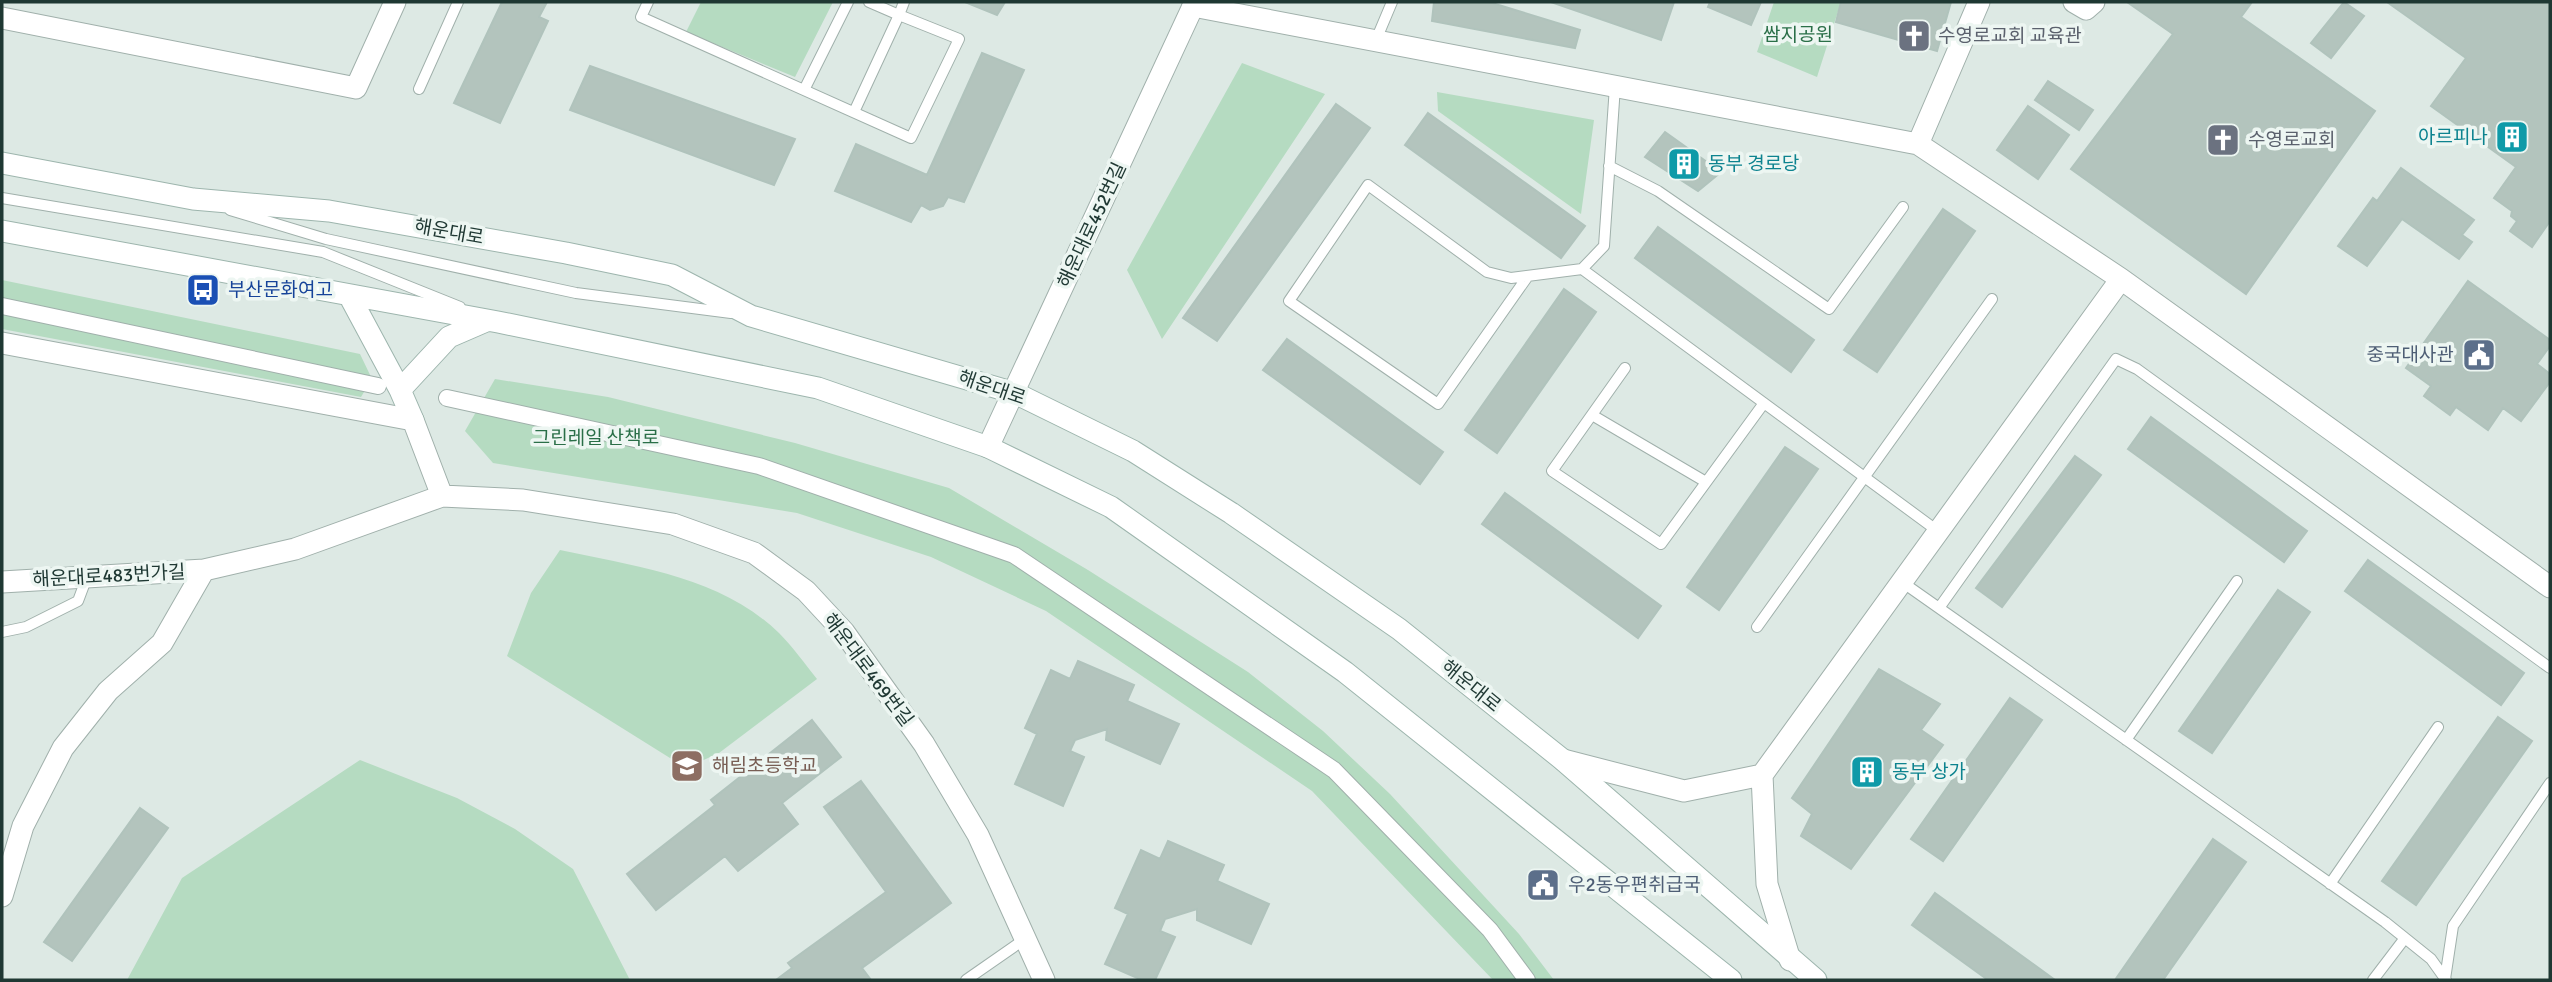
<svg xmlns="http://www.w3.org/2000/svg" width="2552" height="982" viewBox="0 0 2552 982" font-family="Signika,'Noto Sans KR',sans-serif">
	<rect width="100%" height="100%" fill="#dde9e4"/>
	<path fill="#b5dbc1" d="M701,2H833L795,77L686,32Z
		M1774,2H1841L1817,77L1757,52Z
		M1242,63L1325,94L1162,339L1127,270Z
		M1437,92L1594,120L1581,214L1438,111Z
		M2,280L360,354L372,379L361,397L2,329Z
		M495,379L608,397L795,443L949,488L1088,570L1248,672L1323,731L1390,794L1519,934L1554,980H1493L1312,791L1046,611L931,557L797,513L493,463L465,431Z
		M560,550C637,567 720,576 779,633C793,647 805,664 817,679L719,753L686,768L507,656L531,593Z
		M360,760L457,798L515,829L573,869L630,980H127L182,878Z"/>
	<path fill="#b3c4bd" stroke="#b0c3bc" stroke-width="2" d="M502,2H547L539,17L548,21L500,123L454,103Z
		M965,2H1005L997,15Z
		M1434,2H1489L1580,30L1575,48L1432,21Z
		M1551,2H1674L1661,40Z
		M1710,2H1761L1751,25L1708,7Z
		M1841,2H1951L1937,51L1836,22Z
		M2127,2H2252L2241,17L2375,111L2246,294L2071,169L2173,34Z
		M2344,2L2364,16L2331,58L2311,43Z
		M2387,2H2550V221L2532,247L2510,231L2517,221L2511,216L2512,211L2494,198L2516,167L2431,106L2466,58Z
		M982,53L1024,70L964,202L948,197L943,206L930,210L921,205L911,222L835,191L856,144L927,175Z
		M590,66L795,139L774,185L570,110Z
		M2048,81L2093,110L2079,130L2035,100Z
		M1336,104L1370,128L1217,341L1183,318Z
		M2028,106L2069,135L2038,179L1997,150Z
		M1428,113L1585,226L1561,258L1405,145Z
		M1665,132L1721,172L1698,191L1645,157Z
		M2401,168L2474,220L2462,235L2472,242L2459,259L2402,219L2367,266L2338,246L2373,198L2377,201Z
		M1943,209L1975,231L1877,372L1844,350Z
		M1658,227L1814,340L1791,372L1635,258Z
		M2468,281L2550,340V346L2537,364L2550,374V382L2521,421L2503,408L2488,430L2456,407L2450,415L2424,396L2431,386L2406,368Z
		M1564,289L1596,312L1497,453L1465,430Z
		M1287,339L1443,452L1420,484L1263,370Z
		M2151,417L2307,531L2284,562L2128,449Z
		M1785,447L1818,469L1719,610L1687,587Z
		M2075,456L2101,475L2002,607L1976,588Z
		M1505,493L1661,606L1638,638L1482,524Z
		M2368,560L2524,673L2501,705L2345,591Z
		M2278,590L2310,612L2212,753L2179,731Z
		M1078,661L1134,685L1127,701L1179,724L1160,764L1106,740L1107,729L1075,740L1070,751L1084,757L1063,806L1015,784L1037,734L1025,728L1051,670L1070,679Z
		M1879,669L1940,704L1921,730L1943,745L1851,869L1801,836L1812,814L1792,798Z
		M2010,698L2042,720L1943,861L1911,839Z
		M2498,717L2532,741L2416,905L2382,881Z
		M812,720L841,757L782,803L798,824L738,871L725,856L656,910L627,874L715,805L711,800Z
		M861,781L951,903L862,968L871,980H776L792,968L788,963L886,892L824,807Z
		M140,808L168,828L72,961L44,942Z
		M2213,839L2246,862L2163,980H2115Z
		M1168,841L1224,865L1217,881L1269,904L1251,944L1197,920V909L1165,919L1160,931L1175,937L1155,980H1142L1105,964L1128,914L1115,908L1141,850L1160,859Z
		M1935,893L2055,980H1988L1912,925Z"/>
	<g fill="none" stroke-linecap="round" stroke-linejoin="round">
		<defs>
			<path id="service" d="M648,2L641,17L911,138L959,39L899,15L904,2
				M1376,40L1392,2
				M419,89L458,2
				M804,90L848,2
				M854,112L899,15L869,2
				M1609,166L1658,191L1829,309L1903,207
				M2,198L323,252L460,307
				M230,210L326,239L576,293L731,313
				M1582,269L1604,246L1615,86
				M1528,276L1438,404L1289,301L1368,185L1487,272L1511,278L1582,269L1939,532
				M1625,368L1552,471L1661,544L1764,403
				M1592,415L1706,482
				M1902,582L2385,922L2431,959L2446,980
				M1939,608L2116,359L2137,369L2550,668
				M1757,627L1992,299
				M2,632L26,627L78,601L87,577
				M2126,740L2237,581
				M2330,884L2438,727
				M2445,979L2453,926L2550,783
				M966,980L1025,939
				M2373,980L2405,938"/>
			<path id="pedestrian" d="M2,306L378,386
				M447,398L759,466L1014,555L1334,770L1490,930L1527,980"/>
			<path id="minor" d="M2074,2L2086,9L2094,2
				M1193,6L1918,144L2121,279L2550,587
				M1918,144L1979,2
				M2,343L413,420L442,496
				M2,582L204,570L295,549L442,496L523,500L673,524L754,553L806,591L844,632L924,744L978,835L1044,980
				M1563,760L1684,791L1762,775
				M2,896L23,826L63,748L108,691L162,643L204,570
				M1790,960L1767,884L1762,775L2121,279"/>
			<path id="tertiary" d="M2,18L356,88L395,2
				M988,447L1195,2"/>
			<path id="secondary" d="M2,163L193,199L329,211L566,253L672,275L751,316L1015,393L1133,451L1231,513L1399,629L1563,760L1816,980
				M2,231L498,322L818,388L988,447L1111,507L1345,672L1731,980
				M350,297L400,390L413,420
				M400,390L449,337L486,321"/>
		</defs>
		<use href="#service" stroke="#a0b0ab" stroke-width="12"/>
		<use href="#pedestrian" stroke="#a0b0ab" stroke-width="18"/>
		<use href="#minor" stroke="#a0b0ab" stroke-width="23"/>
		<use href="#tertiary" stroke="#a0b0ab" stroke-width="23"/>
		<use href="#secondary" stroke="#9db5ad" stroke-width="23"/>
		<use href="#service" stroke="#fff" stroke-width="10"/>
		<use href="#pedestrian" stroke="#fff" stroke-width="16"/>
		<use href="#minor" stroke="#fff" stroke-width="21"/>
		<use href="#tertiary" stroke="#fff" stroke-width="21"/>
		<use href="#secondary" stroke="#fff" stroke-width="21"/>
	</g>
	<defs>
		<symbol id="church-square" viewBox="-11 -11 22 22"><rect x="-9" y="-9" width="18" height="18" rx="4" fill="#6b7280" stroke="#edf6f2"/><path d="M-1.2-6h2.4v3.5h3.3v2.4h-3.3V6h-2.4V-.1h-3.3v-2.4h3.3Z" fill="#fff"/></symbol>
		<symbol id="building-square" viewBox="-11 -11 22 22"><rect x="-9" y="-9" width="18" height="18" rx="4" fill="#0f9aa8" stroke="#edf6f2"/><path d="M-4-6H4V6H1V3H-1V6H-4ZM-2.5-4.3h1.7v1.8h-1.7ZM.8-4.3h1.7v1.8H.8ZM-2.5-1h1.7V.8h-1.7ZM.8-1h1.7V.8H.8Z" fill="#fff"/></symbol>
		<symbol id="bus-square" viewBox="-11 -11 22 22"><rect x="-9" y="-9" width="18" height="18" rx="4" fill="#1a4fb4" stroke="#edf6f2"/><path d="M-5-6H5V4H4V6H2V4H-2V6H-4V4H-5ZM-3.5-4V0h7V-4ZM-3.5 1.2v1.5H-2V1.2ZM2 1.2v1.5H3.5V1.2Z" fill="#fff"/></symbol>
		<symbol id="civic-square" viewBox="-11 -11 22 22"><rect x="-9" y="-9" width="18" height="18" rx="4" fill="#5c6f8a" stroke="#edf6f2"/><path d="M-.6-6.5H3V-4.5H.6V-3L4-1V1h2V6H-6V1h2V-1L-.6-3ZM-1.2 2.5V6h2.4V2.5Z" fill="#fff"/></symbol>
		<symbol id="school-square" viewBox="-11 -11 22 22"><rect x="-9" y="-9" width="18" height="18" rx="4" fill="#8d6e63" stroke="#edf6f2"/><path d="M0-5L7-2L0 1L-7-2ZM-4 1L0 2.5L4 1V4Q0 6-4 4Z" fill="#fff"/></symbol>
	</defs>
	<g fill-rule="evenodd">
		<use href="#church-square" x="1895" y="17" width="38" height="38"/>
		<use href="#building-square" x="2493" y="118" width="38" height="38"/>
		<use href="#church-square" x="2204" y="121" width="38" height="38"/>
		<use href="#building-square" x="1665" y="145" width="38" height="38"/>
		<use href="#bus-square" x="184" y="271" width="38" height="38"/>
		<use href="#civic-square" x="2460" y="336" width="38" height="38"/>
		<use href="#school-square" x="668" y="747" width="38" height="38"/>
		<use href="#building-square" x="1848" y="753" width="38" height="38"/>
		<use href="#civic-square" x="1524" y="866" width="38" height="38"/>
	</g>
	<g text-anchor="middle" dominant-baseline="central" stroke-width="7" stroke-linejoin="round" paint-order="stroke">
		<g font-size="19" fill="#2a6f48" stroke="#edf6f2">
			<text x="1798" y="35">쌈지공원</text>
			<text x="596" y="438">그린레일 산책로</text>
		</g>
		<g font-size="19" fill="#5b616d" stroke="#edf6f2" text-anchor="start">
			<text x="1938" y="36">수영로교회 교육관</text>
			<text x="2248" y="140">수영로교회</text>
		</g>
		<g font-size="19" fill="#0d838f" stroke="#edf6f2" text-anchor="start">
			<text x="2488" y="137" text-anchor="end">아르피나</text>
			<text x="1708" y="164">동부 경로당</text>
			<text x="1892" y="772">동부 상가</text>
		</g>
		<g font-size="19" fill="#1f3833" stroke="#edf6f2">
			<text transform="translate(1092 225) rotate(-65)">해운대로452번길</text>
			<text transform="translate(449 232) rotate(10)">해운대로</text>
			<text transform="translate(992 388) rotate(19)">해운대로</text>
			<text transform="translate(109 576) rotate(-3)">해운대로483번가길</text>
			<text transform="translate(868 670) rotate(53)">해운대로469번길</text>
			<text transform="translate(1471 686) rotate(39)">해운대로</text>
		</g>
		<g font-size="19" fill="#164399" stroke="#edf6f2" text-anchor="start">
			<text x="228" y="290">부산문화여고</text>
		</g>
		<g font-size="19" fill="#4e5e75" stroke="#edf6f2" text-anchor="end">
			<text x="2454" y="355">중국대사관</text>
			<text x="1568" y="885" text-anchor="start">우2동우편취급국</text>
		</g>
		<g font-size="19" fill="#785e54" stroke="#edf6f2" text-anchor="start">
			<text x="712" y="766">해림초등학교</text>
		</g>
	</g>
	<rect width="2552" height="982" fill="none" stroke="#1f3833" stroke-width="7"/>
</svg>
